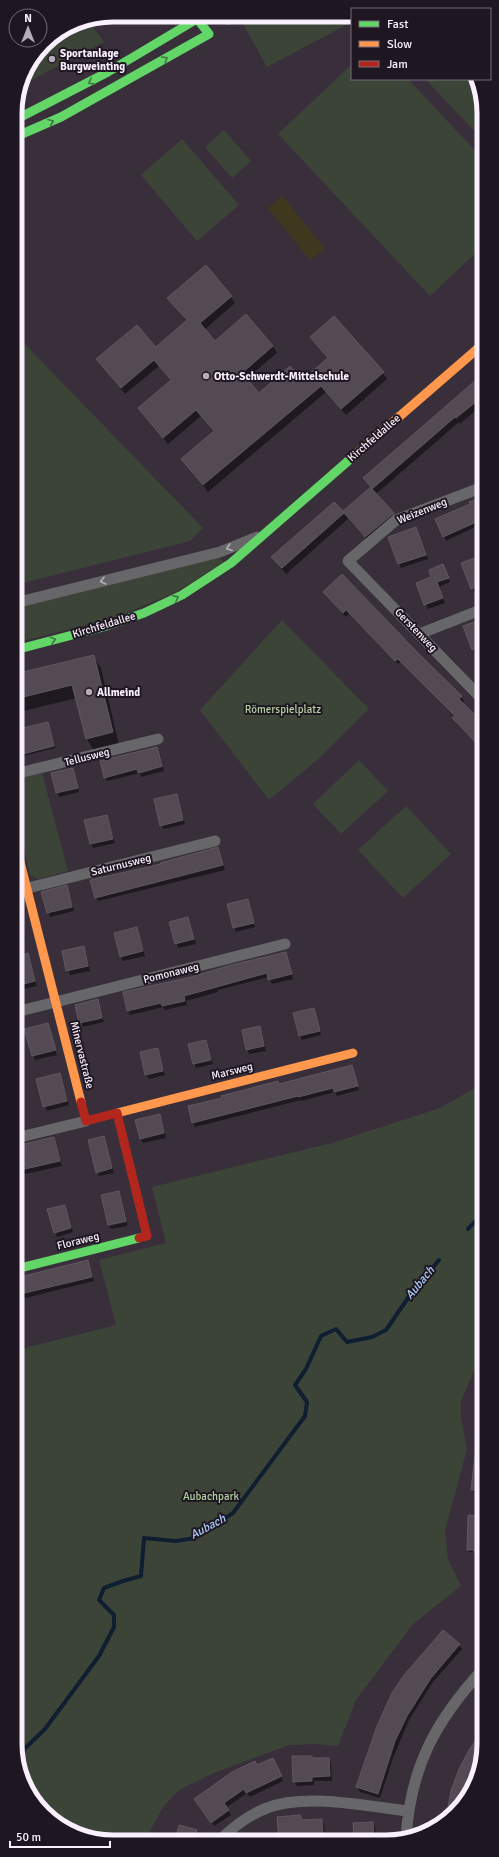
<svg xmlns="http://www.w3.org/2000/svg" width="499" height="1857" viewBox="0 0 499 1857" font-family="Signika,sans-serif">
	<rect width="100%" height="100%" fill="#382f3b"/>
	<path fill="#3c4438" d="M250,16L352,17V22L267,67L242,22Z
		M88,20L104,42L20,86C27,55 57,26 88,20Z
		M352,64V79H408L483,159V246L430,296L278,134Z
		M425,79H477L483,100V140Z
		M224,130L251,161L232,178L205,147Z
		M182,139L239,205L197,241L141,175Z
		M15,334L203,528L190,541L15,585Z
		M218,557L224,562L176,592L117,617L15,643V608Z
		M282,620L369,709L316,761L269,800L200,710Z
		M359,760L388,791L341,834L313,804Z
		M42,773L68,871L38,879L30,875L15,813V780Z
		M406,806L451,854L403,898L358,850Z
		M484,1083V1355L474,1371L461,1401V1418L467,1449L445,1531L448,1559L461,1586L413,1624L356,1700L338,1746L316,1744L289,1745L216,1772L179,1790L163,1807L149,1833L148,1840H94L44,1813L25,1788L16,1757V1350L116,1325L99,1260L166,1243L152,1187L332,1143L440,1108Z"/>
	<path fill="#40381e" d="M283,196L325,249L310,260L268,208Z"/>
	<path fill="#0007" d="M231,297L235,303L204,330L215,342L273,346L277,353L246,379L258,394L302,382L328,359L311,337L333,317L383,373L387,379L346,415L326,392L208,492L182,459L214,432L201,416L168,444L139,408L171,381L159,366L125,394L98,359L155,348L187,322L169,298Z
		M483,375V404L460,424L459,422L376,494L396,520L369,542L348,519L286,574L273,557L342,513L371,488L364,478Z
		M483,498V523L446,541L444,536L471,505V502Z
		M416,528L428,559L401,568L389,538Z
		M481,551H483V591L476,594L472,588L483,556Z
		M443,565L450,582L439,587L445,603L428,609L417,584L433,578Z
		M324,592L418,655L461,697L464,701L462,703L483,725V750L456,723L454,719L455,717L401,662L398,664L349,614L346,617Z
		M483,620V651L475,654L464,627Z
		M93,656L101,668L119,745L94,751L87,739L77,698L15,713V675Z
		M48,723L55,748L15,758V731Z
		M156,749L162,765L138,772V774L163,767L164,771L141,777L140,773L107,781L105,777Z
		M72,769L79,792L59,797L52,774Z
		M176,795L185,824L164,829L161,825Z
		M107,816L115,843L93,848L91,844Z
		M219,853L225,870L98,901L96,897Z
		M66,887L74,911L50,917L43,893Z
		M247,900L255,927L236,932L234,927Z
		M16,907L25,938L16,940Z
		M188,918L196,944L178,948L170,922Z
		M136,928L145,956L123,961L121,957Z
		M83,947L90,971L70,975L63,952Z
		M286,953L293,979L272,984L269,977L218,990V992L186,1001L187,1005L165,1010L163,1007L130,1015L128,1010L192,978Z
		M27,955L37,986L16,991V958Z
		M97,1001L104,1022L83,1027L76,1006Z
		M314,1009L321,1035L302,1040L300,1035Z
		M48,1024L57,1055L35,1060L26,1029Z
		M259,1027L266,1051L249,1054L243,1031Z
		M206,1041L213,1064L196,1068L189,1045Z
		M157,1050L165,1075L149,1079L146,1075Z
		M352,1066L359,1090L337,1096L335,1092L301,1101V1100L195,1127L193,1123L279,1085Z
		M60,1074L69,1105L47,1111L37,1080Z
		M160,1116L166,1138L143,1143L141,1139Z
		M103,1137L114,1173L99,1176L97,1172Z
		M54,1138L62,1166L16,1176V1146Z
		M118,1192L126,1220L109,1224Z
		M65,1206L73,1232L57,1237L55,1232Z
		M127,1222V1226L111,1229L109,1226Z
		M87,1261L94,1281L21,1299V1302L16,1304V1279Z
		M484,1460V1566L476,1552H469L468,1550L476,1516V1492H473L472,1490Z
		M459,1645L462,1649L433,1682L409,1720L393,1758L380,1798L360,1792L357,1787L378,1726Z
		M313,1759H329L331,1763L332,1781H314V1785L297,1786L294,1781Z
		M275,1763L283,1781L250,1797L247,1793L226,1808L231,1815L214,1826L198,1804L257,1766Z
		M321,1820L324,1824L325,1838L307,1841H280L302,1821Z
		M372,1823L375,1827L376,1841H355Z
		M180,1826L196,1830L199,1835L197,1840H176Z
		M254,1837L256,1841H241Z"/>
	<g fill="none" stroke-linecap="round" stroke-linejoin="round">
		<path stroke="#0f1e31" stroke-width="4" d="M468,1229L484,1212
			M16,1757L45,1729L99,1656L114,1627V1615L99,1600L104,1588L123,1581L141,1576L144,1538L176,1541L195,1538L233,1513L305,1416L307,1402L295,1385L306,1369L321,1336L336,1329L347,1342L372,1337L386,1330L410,1295L439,1260"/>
	</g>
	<path fill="#534a53" stroke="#605861" d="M206,265L232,296L200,323L215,341L246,314L273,346L242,373L259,393L290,366L302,380L328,358L310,337L334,316L384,372L341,409L321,386L203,485L181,459L214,431L196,410L163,438L138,408L171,380L154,360L121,388L96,359L137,325L156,347L187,320L167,298Z
		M483,374V396L456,418L455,417L372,489L394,513L365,537L344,513L282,568L271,557L334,502L343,511L371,487L363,478Z
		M483,497V519L443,537L435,519L470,504L469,502Z
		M416,527L426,555L398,564L388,537Z
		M483,555V584L471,589L461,563Z
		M443,564L449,578L437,582L443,598L424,605L416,583L431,577L429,570Z
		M342,574L419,654L462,696L459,699L483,723V750L452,718L455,716L398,659L395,661L346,610L343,613L323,592Z
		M483,619V646L472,650L463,626Z
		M94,655L113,732L86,739L72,685L15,699V674Z
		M48,722L54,746L15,756V730Z
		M157,747L162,766L138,773L137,769L104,778L100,761Z
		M73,768L78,788L56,793L51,773Z
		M177,794L183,820L160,826L154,799Z
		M107,815L113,839L90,844L84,820Z
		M218,847L223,865L95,898L90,880L161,864L160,863Z
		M67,885L72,907L47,913L41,892Z
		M248,899L254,923L233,928L227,904Z
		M188,917L194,939L175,944L169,922Z
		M137,927L143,951L120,957L114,933Z
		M84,946L88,966L66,971L62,951Z
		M286,952L292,974L268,980L267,973L184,996L185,1001L162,1006L161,1003L127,1011L123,992L191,977L231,965Z
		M28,953L35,981L16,986V957Z
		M98,999L102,1018L79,1023L75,1005Z
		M314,1008L320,1031L299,1036L293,1013Z
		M48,1023L56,1050L32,1056L24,1029Z
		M260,1026L264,1046L246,1050L242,1030Z
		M206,1040L211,1060L193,1064L188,1044Z
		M158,1048L163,1071L145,1075L140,1052Z
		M352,1065L358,1086L334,1092L333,1088L298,1097V1096L192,1123L188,1106L222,1098L221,1096L278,1081L279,1084Z
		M60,1073L67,1101L43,1107L36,1079Z
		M160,1114L164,1133L140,1139L135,1120Z
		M104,1136L112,1168L96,1173L88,1140Z
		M54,1137L60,1161L16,1171V1146Z
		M119,1191L126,1221L108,1225L101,1195Z
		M65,1205L71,1228L54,1233L47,1209Z
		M88,1260L92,1277L16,1295V1278Z
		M477,1438L484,1439V1491L471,1490Z
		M468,1515L484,1516V1568L473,1550H467Z
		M443,1630L460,1644L431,1678L407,1716L395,1741L378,1794L356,1787L377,1726L392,1693L404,1675Z
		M484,1729V1750L477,1781L460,1809L446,1819L451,1791L459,1769L469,1750Z
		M292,1756H312V1758H329L330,1776L312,1777V1781L293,1782Z
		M273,1758L282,1776L246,1793L244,1789L224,1803L229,1810L211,1823L194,1799L232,1772L255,1761L257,1765Z
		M300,1815L302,1820L322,1819L323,1834L305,1836V1841H279L277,1817Z
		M373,1822L374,1841H354L353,1823Z
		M179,1825L197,1830L194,1840H175Z"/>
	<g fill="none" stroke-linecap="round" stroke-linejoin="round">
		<path stroke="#676769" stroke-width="11" d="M483,487L396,520L348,561L483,700
			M15,603L220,552L257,537
			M419,634L483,609
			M15,774L158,739
			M16,891L215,841
			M16,1012L285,944
			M16,1138L86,1121
			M406,1839C410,1767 436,1720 484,1668
			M219,1841C233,1827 248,1815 267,1808C305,1793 367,1806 407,1811"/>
		<path stroke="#63d668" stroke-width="9" d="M195,16L209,34
			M224,16L228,20
			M15,120L108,72L197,19
			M15,137L61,117L209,34
			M15,650L103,627L144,613L182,595L231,563L355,455
			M16,1269L139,1238"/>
		<path stroke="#ff974d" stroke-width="9" d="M355,455L483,344
			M15,842L81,1102
			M117,1113L353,1053"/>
		<path stroke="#b3261e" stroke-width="9" d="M81,1102L86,1121L117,1113L147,1236L139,1238"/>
	</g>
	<defs><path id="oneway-chevron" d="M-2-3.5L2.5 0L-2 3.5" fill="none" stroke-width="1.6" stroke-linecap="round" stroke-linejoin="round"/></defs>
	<g stroke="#407644">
		<use href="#oneway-chevron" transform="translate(165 59) rotate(-30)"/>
		<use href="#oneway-chevron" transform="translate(91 82) rotate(152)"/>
		<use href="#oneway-chevron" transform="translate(51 122) rotate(-23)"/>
		<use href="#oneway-chevron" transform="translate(176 598) rotate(-26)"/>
		<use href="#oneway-chevron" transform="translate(53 640) rotate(-15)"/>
	</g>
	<g stroke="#b8b2bb">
		<use href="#oneway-chevron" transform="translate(229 548) rotate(160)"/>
		<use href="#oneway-chevron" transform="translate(103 581) rotate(166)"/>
	</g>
	<g fill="#b7acba" stroke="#1e1620" stroke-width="1.5">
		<circle cx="52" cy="59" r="4"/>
		<circle cx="206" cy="376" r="4"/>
		<circle cx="89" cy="692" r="4"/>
	</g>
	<g text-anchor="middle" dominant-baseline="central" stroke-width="4" stroke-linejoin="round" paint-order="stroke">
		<g font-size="11" font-weight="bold" fill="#fbf0fe" stroke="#1e1620" text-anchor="start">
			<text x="60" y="53">Sportanlage<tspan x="60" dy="13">Burgweinting</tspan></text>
			<text x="214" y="376">Otto-Schwerdt-Mittelschule</text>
			<text x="97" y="692">Allmeind</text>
		</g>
		<g font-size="11" fill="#fbf0fe" stroke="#1e1620">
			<text transform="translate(374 438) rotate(-41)">Kirchfeldallee</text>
			<text transform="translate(422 511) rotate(-22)">Weizenweg</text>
			<text transform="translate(104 625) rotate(-17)">Kirchfeldallee</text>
			<text transform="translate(416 630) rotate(46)">Gerstenweg</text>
			<text transform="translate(87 757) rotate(-14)">Tellusweg</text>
			<text transform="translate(121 865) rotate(-14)">Saturnusweg</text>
			<text transform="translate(171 973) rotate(-14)">Pomonaweg</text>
			<text transform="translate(82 1055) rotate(76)">Minervastraße</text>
			<text transform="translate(232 1071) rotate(-14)">Marsweg</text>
			<text transform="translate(78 1241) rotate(-14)">Floraweg</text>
		</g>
		<g font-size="11" fill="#b3d3a1" stroke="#1e1620">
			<text x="283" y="709">Römerspielplatz</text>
			<text x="211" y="1496">Aubachpark</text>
		</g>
		<g font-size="12" font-style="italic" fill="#aacffd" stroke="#1e1620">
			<text transform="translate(420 1283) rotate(-51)">Aubach</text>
			<text transform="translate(208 1527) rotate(-29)">Aubach</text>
		</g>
	</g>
	<path d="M0 0H499V1857H0ZM113 22H386A91 91 0 0 1 477 113V1744A91 91 0 0 1 386 1835H113A91 91 0 0 1 22 1744V113A91 91 0 0 1 113 22Z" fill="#1e1620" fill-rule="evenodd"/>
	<path fill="none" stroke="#fbf0fe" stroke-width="5" d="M113 22H386A91 91 0 0 1 477 113V1744A91 91 0 0 1 386 1835H113A91 91 0 0 1 22 1744V113A91 91 0 0 1 113 22Z"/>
	<rect x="351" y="8" width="140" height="72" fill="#1e1620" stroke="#766d79"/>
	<rect x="359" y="21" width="20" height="6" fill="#63d668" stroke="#766d79"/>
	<text x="387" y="28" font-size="12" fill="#fbf0fe">Fast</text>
	<rect x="359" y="41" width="20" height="6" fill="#ff974d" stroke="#766d79"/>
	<text x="387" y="48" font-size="12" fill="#fbf0fe">Slow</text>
	<rect x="359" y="61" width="20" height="6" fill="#b3261e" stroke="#766d79"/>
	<text x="387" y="68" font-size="12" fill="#fbf0fe">Jam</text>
	<g transform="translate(28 28)"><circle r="19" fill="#1e1620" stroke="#766d79"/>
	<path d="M0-3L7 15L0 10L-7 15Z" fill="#b7acba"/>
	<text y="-6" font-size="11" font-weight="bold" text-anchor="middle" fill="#fbf0fe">N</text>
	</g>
	<path d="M10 1841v6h100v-6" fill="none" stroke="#fbf0fe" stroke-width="2"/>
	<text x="16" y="1841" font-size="12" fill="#fbf0fe" stroke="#1e1620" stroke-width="3" paint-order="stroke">50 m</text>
</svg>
